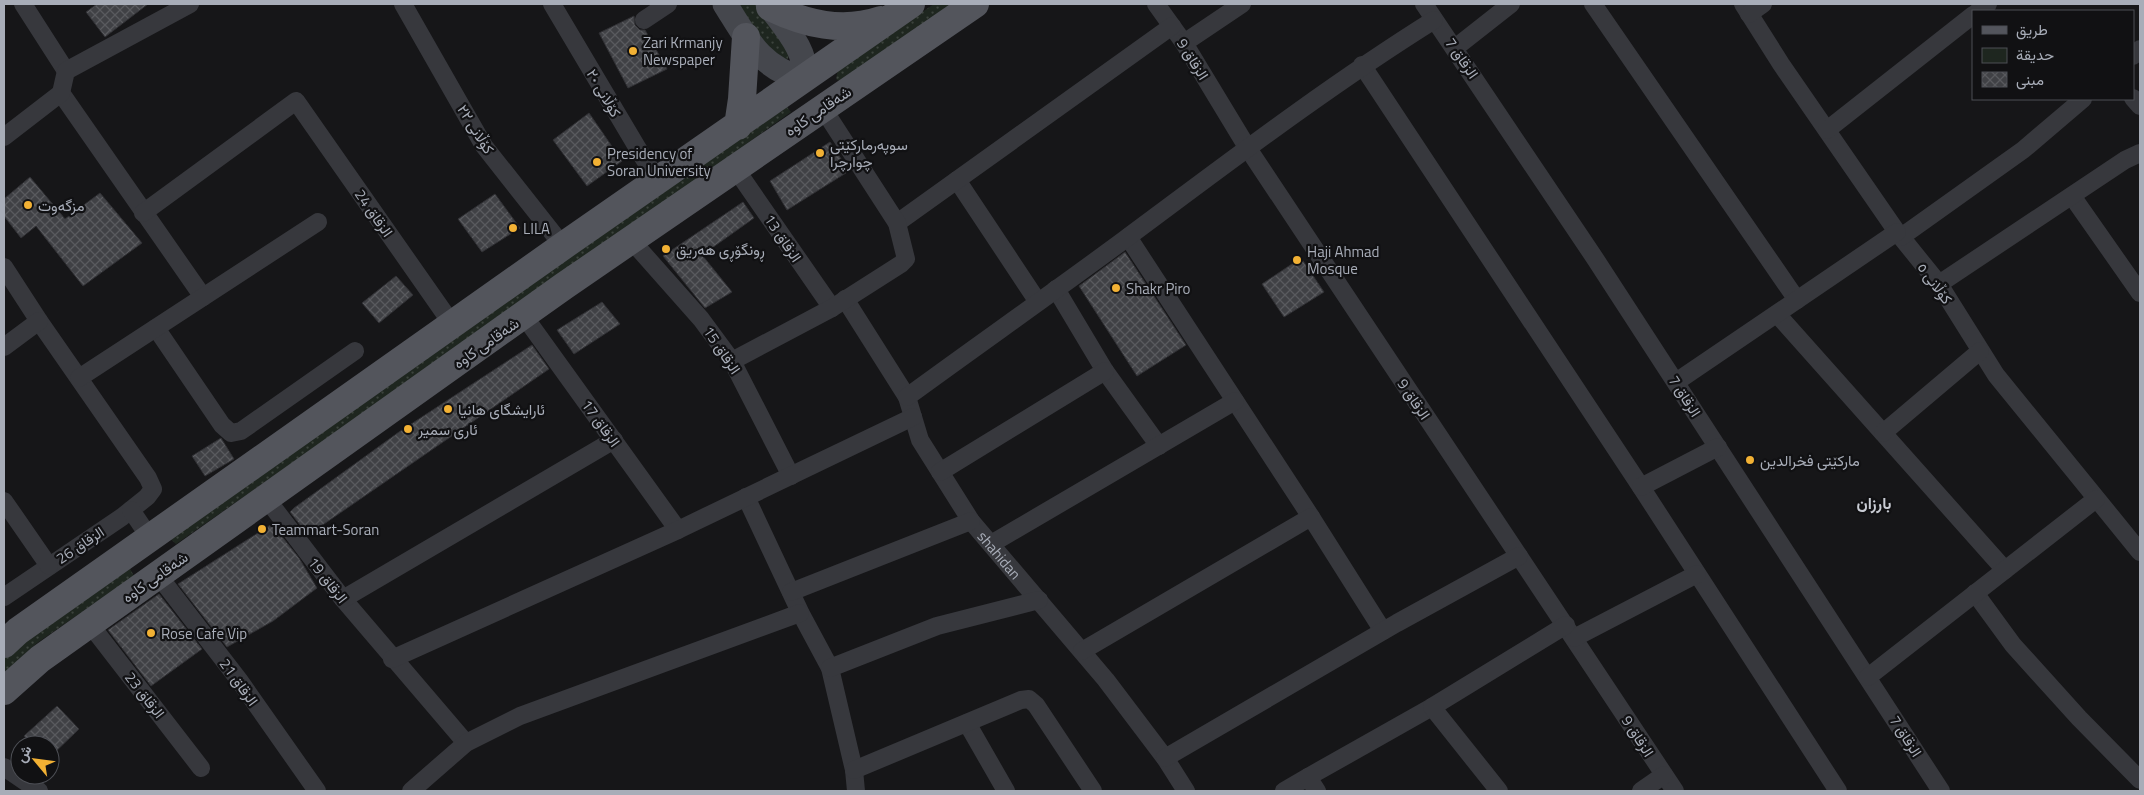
<svg xmlns="http://www.w3.org/2000/svg" width="2144" height="795" viewBox="0 0 2144 795" font-family="'Titillium Web',Vazirmatn,sans-serif">
	<defs>
		<pattern id="green-dots" width="8" height="8" patternUnits="userSpaceOnUse" patternTransform="scale(1.25)"><rect width="8" height="8" fill="#1e261f"/><path d="M2 2h.1M6 6h.1" fill="none" stroke="#3c433d" stroke-width="1.8" stroke-linecap="round"/></pattern>
		<pattern id="building-cross-hatch" width="8" height="8" patternUnits="userSpaceOnUse" patternTransform="scale(1.25)"><rect width="8" height="8" fill="#404145"/><path d="M0 0l8 8M0 8l8-8" fill="none" stroke="#595a5e"/></pattern>
	</defs>
	<rect width="100%" height="100%" fill="#161618"/>
	<path fill="url(#green-dots)" d="M739,4H755L791,52L786,62L771,57Z
		M934,4H957L841,82L836,79L838,69Z
		M787,107L791,112L616,237L176,544L168,537L610,228Z
		M128,565L134,576L37,643L4,673V658L32,634Z"/>
	<path fill="url(#building-cross-hatch)" stroke="#303034" d="M97,4H148L105,37L86,12Z
		M634,16L635,25L640,30H645L667,69L628,88L599,33Z
		M589,113L622,161L587,186L553,140Z
		M830,142L849,171L787,210L770,181Z
		M30,177L65,219L100,193L142,243L83,286L36,226L21,238L4,216V199Z
		M495,194L520,228L482,252L458,219Z
		M743,202L754,218L702,255L732,292L705,308L663,256Z
		M1125,252L1186,345L1137,376L1079,286Z
		M1301,258L1324,292L1284,317L1262,284Z
		M396,276L413,295L379,323L362,303Z
		M602,302L620,324L574,354L557,330Z
		M532,345L549,369L308,535L290,512L294,508L399,432Z
		M221,438L234,459L205,476L192,456Z
		M272,524L299,558L317,588L273,621L227,647L178,584Z
		M159,594L202,649L151,686L108,630Z
		M57,706L79,729L50,757V745H32L24,736Z"/>
	<g fill="none" stroke-linecap="round" stroke-linejoin="round">
		<g stroke="#37383d" stroke-width="18">
			<path d="M23,4L66,71"/>
			<path d="M403,4L484,146L563,246"/>
			<path d="M552,4L647,164L659,180"/>
			<path d="M1156,4L1184,43L1247,147L1675,791"/>
			<path d="M1424,4L1594,257L1941,791"/>
			<path d="M1593,4L1797,300"/>
			<path d="M1743,4L1781,64L1897,232L1939,284L1996,375L2140,552"/>
			<path d="M1978,11L1988,4"/>
			<path d="M1749,14L1763,4"/>
			<path d="M644,20L668,4"/>
			<path d="M1184,43L1242,4"/>
			<path d="M1455,48L1511,4"/>
			<path d="M2133,56L2140,49"/>
			<path d="M1362,65L1641,487L1838,791"/>
			<path d="M61,93L203,297"/>
			<path d="M2133,98L2140,106"/>
			<path d="M1827,130L1973,15"/>
			<path d="M4,137L61,93L66,71L190,4"/>
			<path d="M735,168L832,308"/>
			<path d="M957,180L1038,302"/>
			<path d="M2072,196L2140,293"/>
			<path d="M143,213L296,101L452,324"/>
			<path d="M897,223L1172,26"/>
			<path d="M1128,237L1311,517"/>
			<path d="M1901,237L2023,150L2083,99"/>
			<path d="M631,240L701,319L732,361L791,476"/>
			<path d="M4,267L39,321L148,478L153,489L147,497L122,517L4,597"/>
			<path d="M1939,284L2125,160L2140,153"/>
			<path d="M1056,289L1105,371L1159,446"/>
			<path id="s1" d="M845,299L907,397L920,440L971,521L1106,680L1165,758L1186,791"/>
			<path d="M1777,314L2005,570"/>
			<path d="M524,316L678,530"/>
			<path d="M156,328L222,425L231,433L241,431L355,351"/>
			<path d="M4,347L39,321"/>
			<path d="M732,361L832,308L901,264L906,259L897,223L822,107"/>
			<path d="M79,378L318,222"/>
			<path d="M1676,382L1897,232"/>
			<path d="M907,397C981,343 1055,291 1128,237C1229,162 1327,87 1434,20"/>
			<path d="M1883,433L1980,351"/>
			<path d="M940,472L1105,371"/>
			<path d="M1641,487L1718,447"/>
			<path d="M746,497L801,614L830,668L854,770L856,791"/>
			<path d="M266,498L343,599L466,743"/>
			<path d="M4,501L49,566"/>
			<path d="M131,510L150,538"/>
			<path d="M991,544L1235,401"/>
			<path d="M158,575L239,680L317,791"/>
			<path d="M791,592L971,521"/>
			<path d="M1975,593L2013,645L2079,718L2140,780"/>
			<path d="M343,599L614,440"/>
			<path d="M89,623L201,768"/>
			<path d="M1574,638L1697,574"/>
			<path d="M1082,651L1311,517L1383,631"/>
			<path d="M392,659L678,530L913,417"/>
			<path d="M830,668L937,626L1039,600"/>
			<path d="M1868,677L2096,499"/>
			<path d="M967,723L1006,791"/>
			<path d="M1165,758L1397,623L1519,556"/>
			<path d="M4,767L39,791"/>
			<path d="M854,770L1021,700L1029,699L1036,705L1093,791"/>
			<path d="M411,791L466,743L520,716L800,613"/>
			<path d="M1284,791L1308,777"/>
			<path d="M1317,791L1308,777L1432,707"/>
			<path d="M1499,791L1432,707L1566,625"/>
			<path d="M1641,791L1664,775"/>
		</g>
		<path stroke="#45474d" stroke-width="25" d="M725,4C747,39 760,68 803,79C811,54 782,24 768,4"/>
		<path stroke="#53555c" stroke-width="28" d="M770,7C806,24 842,33 881,20
			M738,126L742,99L746,37
			M4,644L18,631L563,246L911,4
			M4,691L40,659L564,286L975,4"/>
	</g>
	<g fill="#f2b134" stroke="#111113" stroke-width="2">
		<circle cx="633" cy="51" r="5"/>
		<circle cx="820" cy="153" r="5"/>
		<circle cx="597" cy="162" r="5"/>
		<circle cx="28" cy="205" r="5"/>
		<circle cx="513" cy="228" r="5"/>
		<circle cx="666" cy="249" r="5"/>
		<circle cx="1297" cy="260" r="5"/>
		<circle cx="1116" cy="288" r="5"/>
		<circle cx="448" cy="409" r="5"/>
		<circle cx="408" cy="429" r="5"/>
		<circle cx="1750" cy="460" r="5"/>
		<circle cx="262" cy="529" r="5"/>
		<circle cx="151" cy="633" r="5"/>
	</g>
	<g text-anchor="middle" dominant-baseline="central" stroke-width="4.5" stroke-linejoin="round" paint-order="stroke">
		<g font-size="15" fill="#a8adb8" stroke="#111113" text-anchor="start">
			<text x="643" y="42">Zari Krmanjy<tspan x="643" dy="17">Newspaper</tspan></text>
			<text x="830" y="144">سوپەرمارکێتی<tspan x="830" dy="17">چوارچرا</tspan></text>
			<text x="607" y="153">Presidency of<tspan x="607" dy="17">Soran University</tspan></text>
			<text x="38" y="205">مزگەوت</text>
			<text x="523" y="228">LILA</text>
			<text x="676" y="249">ڕونگۆڕی هەریق</text>
			<text x="1307" y="251">Haji Ahmad<tspan x="1307" dy="17">Mosque</tspan></text>
			<text x="1126" y="288">Shakr Piro</text>
			<text x="458" y="409">ئارایشگای هانیا</text>
			<text x="418" y="429">ئارى سمير</text>
			<text x="1760" y="460">مارکێتی فخرالدین</text>
			<text x="272" y="529">Teammart-Soran</text>
			<text x="161" y="633">Rose Cafe Vip</text>
		</g>
		<g font-size="15" fill="#a8adb8" stroke="#111113">
			<text transform="translate(1462 58) rotate(55)">الزقاق 7</text>
			<text transform="translate(1193 59) rotate(58)">الزقاق 9</text>
			<text transform="translate(604 93) rotate(60)">کۆڵانی ٢٠</text>
			<text transform="translate(818 111) rotate(-34)">شەقامی کاوە</text>
			<text transform="translate(476 129) rotate(58)">کۆڵانی ٢٢</text>
			<text transform="translate(374 213) rotate(55)">الزقاق 24</text>
			<text transform="translate(783 238) rotate(56)">الزقاق 13</text>
			<text transform="translate(1935 283) rotate(54)">کۆڵانی ٥</text>
			<text transform="translate(486 343) rotate(-35)">شەقامی کاوە</text>
			<text transform="translate(722 350) rotate(56)">الزقاق 15</text>
			<text transform="translate(1685 396) rotate(57)">الزقاق 7</text>
			<text transform="translate(1414 399) rotate(56)">الزقاق 9</text>
			<text transform="translate(601 423) rotate(54)">الزقاق 17</text>
			<text transform="translate(80 545) rotate(-34)">الزقاق 26</text>
			<text stroke="none"><textPath href="#s1" startOffset="301">shahidan</textPath></text>
			<text transform="translate(155 577) rotate(-35)">شەقامی کاوە</text>
			<text transform="translate(328 580) rotate(52)">الزقاق 19</text>
			<text transform="translate(239 682) rotate(54)">الزقاق 21</text>
			<text transform="translate(145 695) rotate(52)">الزقاق 23</text>
			<text transform="translate(1638 736) rotate(57)">الزقاق 9</text>
			<text transform="translate(1906 736) rotate(57)">الزقاق 7</text>
		</g>
		<g font-size="16" font-weight="bold" fill="#c9ccd4" stroke="#111113">
			<text x="1874" y="503">بارزان</text>
		</g>
	</g>
	<rect width="2144" height="795" fill="none" stroke="#a8adb8" stroke-width="10"/>
	<rect x="1972" y="10" width="162" height="90" fill="#111113" stroke="#4d4f55"/>
	<rect x="1982" y="26" width="25" height="8" fill="#53555c" stroke="#4d4f55"/>
	<text x="2016" y="35" font-size="15" fill="#a8adb8">طريق</text>
	<rect x="1982" y="48" width="25" height="15" fill="#1e261f" stroke="#4d4f55"/>
	<text x="2016" y="60" font-size="15" fill="#a8adb8">حديقة</text>
	<rect x="1982" y="72" width="25" height="15" fill="url(#building-cross-hatch)" stroke="#4d4f55"/>
	<text x="2016" y="85" font-size="15" fill="#a8adb8">مبنى</text>
	<g transform="translate(35 760) rotate(299)"><circle r="24" fill="#111113" stroke="#4d4f55"/>
	<path d="M0-4L9 19L0 12L-9 19Z" fill="#f2b134"/>
	<text y="-8" font-size="14" font-weight="bold" text-anchor="middle" fill="#a8adb8">ش</text>
	</g>
</svg>
